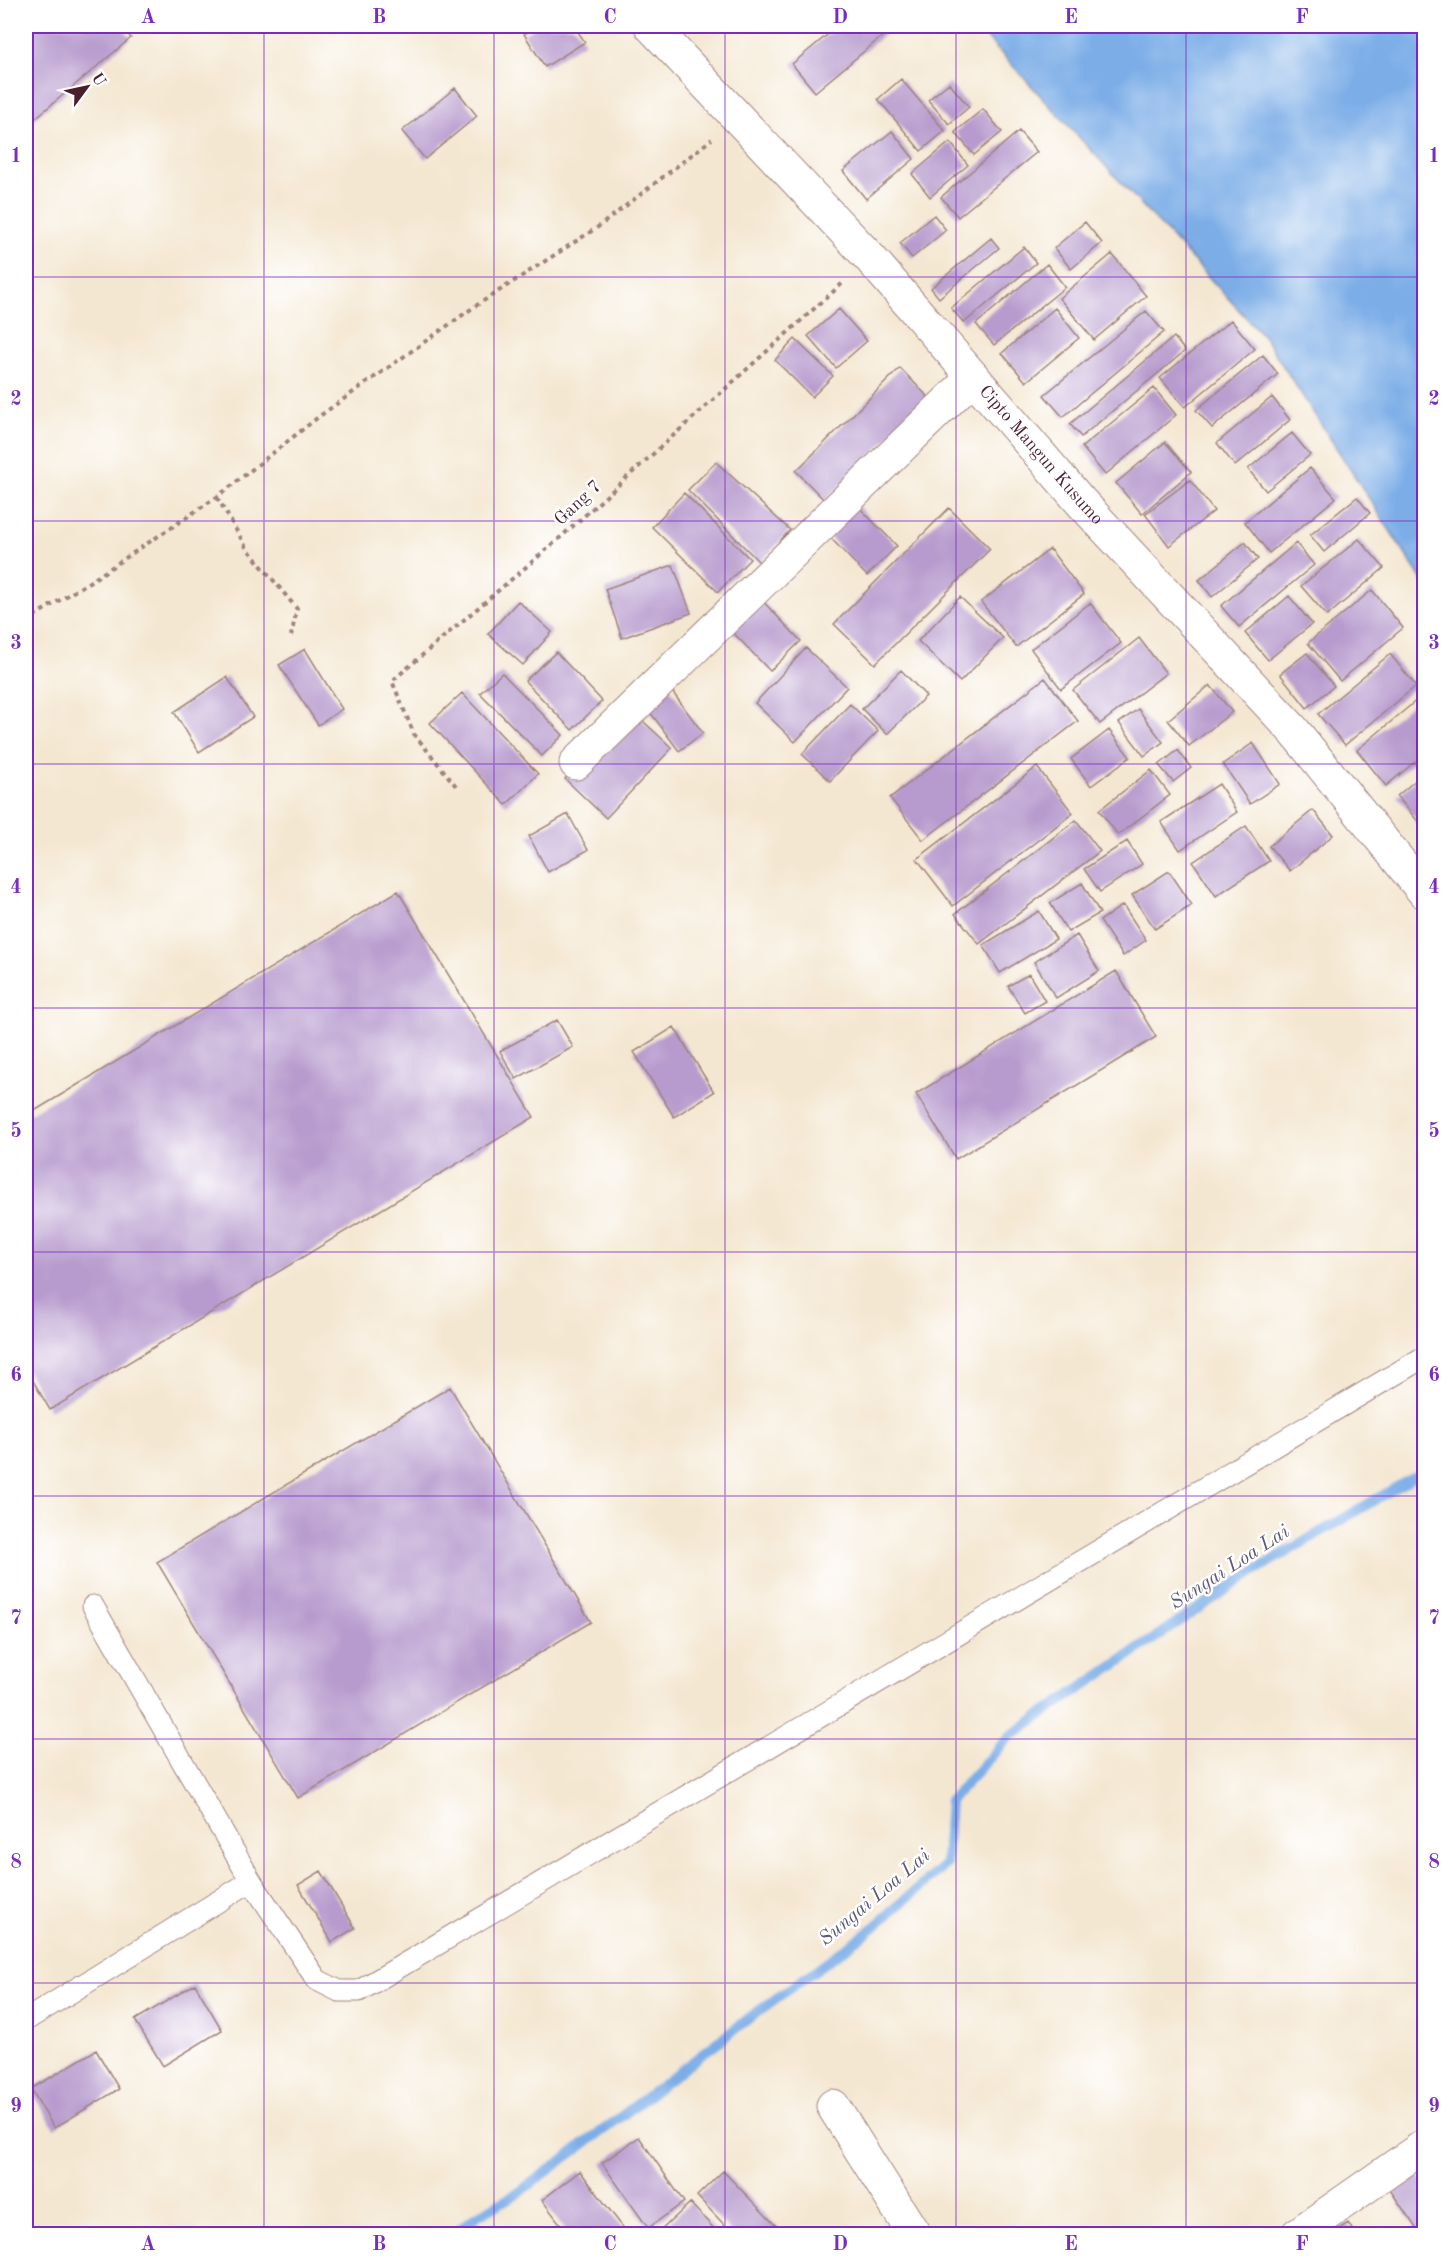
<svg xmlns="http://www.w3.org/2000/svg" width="1450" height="2260" viewBox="0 0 1450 2260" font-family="'Old Standard TT',serif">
	<rect width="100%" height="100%" fill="#fff"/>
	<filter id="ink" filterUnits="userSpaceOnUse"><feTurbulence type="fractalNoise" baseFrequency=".0167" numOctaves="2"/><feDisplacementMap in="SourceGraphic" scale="12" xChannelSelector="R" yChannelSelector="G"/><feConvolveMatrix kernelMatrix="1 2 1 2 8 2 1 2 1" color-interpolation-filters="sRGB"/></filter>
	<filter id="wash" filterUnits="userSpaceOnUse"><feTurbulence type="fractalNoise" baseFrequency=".008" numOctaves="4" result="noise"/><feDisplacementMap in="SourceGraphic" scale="24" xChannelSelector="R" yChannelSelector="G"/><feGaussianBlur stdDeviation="1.35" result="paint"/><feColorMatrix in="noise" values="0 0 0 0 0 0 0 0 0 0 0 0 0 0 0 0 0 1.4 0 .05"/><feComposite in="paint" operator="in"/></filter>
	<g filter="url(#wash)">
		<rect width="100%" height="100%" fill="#f4e7d1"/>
		<path fill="#7bade7" stroke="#626689" stroke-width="1.5" d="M976,26H1424V583L1265,338Z"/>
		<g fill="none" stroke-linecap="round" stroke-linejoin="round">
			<path stroke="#7bade7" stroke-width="10" d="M454,2234L475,2217L518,2193L610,2125L753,2015L867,1933L946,1864L950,1801L1010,1736L1251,1573L1424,1471"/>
		</g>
		<g id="blocks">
			<path fill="#b79bce" d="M26,26H121L131,38L26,126Z
				M139,26H155L144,33Z
				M538,26H574L585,42L545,67L524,34Z
				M838,26H888L891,29L815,92L792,64Z
				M901,79L945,131L921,151L878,99Z
				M949,83L969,107L949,124L928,100Z
				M455,88L477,116L425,159L402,131Z
				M983,109L1002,132L974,155L955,132Z
				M892,131L914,159L866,199L843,171Z
				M1019,131L1037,152L958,217L941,197Z
				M950,142L968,165L930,197L912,174Z
				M934,215L946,230L912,258L900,243Z
				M1085,222L1102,243L1071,269L1054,248Z
				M991,238L999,248L939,298L931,288Z
				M1024,247L1036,263L964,323L951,308Z
				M1112,254L1146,296L1094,340L1059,298Z
				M1047,264L1065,287L994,345L976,324Z
				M1055,308L1079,338L1026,382L1002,353Z
				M839,309L867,341L836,368L808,336Z
				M1146,311L1164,332L1063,417L1044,395Z
				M1231,320L1255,349L1185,407L1160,378Z
				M1174,337L1185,351L1081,437L1070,424Z
				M795,339L833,376L812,397L775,360Z
				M1263,355L1278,374L1212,428L1196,410Z
				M900,368L929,398L825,501L796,471Z
				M1154,388L1176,415L1105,475L1082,447Z
				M1272,397L1290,420L1235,466L1217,443Z
				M1292,433L1310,455L1266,491L1248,469Z
				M1165,442L1191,472L1142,514L1116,483Z
				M716,462L790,530L760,563L688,490Z
				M1310,468L1336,498L1269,553L1245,522Z
				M1190,480L1214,511L1169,546L1145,514Z
				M684,493L750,559L718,592L652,527Z
				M1357,497L1370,513L1324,552L1310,535Z
				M853,501L897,546L867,576L823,530Z
				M949,508L990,549L875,664L834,624Z
				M1359,539L1384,568L1327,616L1301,586Z
				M1245,542L1258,559L1212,597L1199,580Z
				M1296,543L1314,565L1239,627L1221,606Z
				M1050,549L1084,594L1016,647L981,602Z
				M673,565L691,613L622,638L605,589Z
				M752,590L801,641L770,671L721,620Z
				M1372,590L1403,628L1340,681L1308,643Z
				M1289,596L1312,624L1268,660L1245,633Z
				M960,597L1003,638L960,682L918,641Z
				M518,601L552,632L523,665L488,634Z
				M1090,603L1121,643L1061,689L1031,649Z
				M1139,638L1166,673L1100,724L1073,690Z
				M806,648L847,687L795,742L755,703Z
				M305,649L342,709L318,725L279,665Z
				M556,652L602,701L572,730L525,681Z
				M1307,653L1334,686L1307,708L1280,674Z
				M1390,654L1416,686L1345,745L1318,714Z
				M901,670L926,696L887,734L862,709Z
				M502,673L563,735L542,756L480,693Z
				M227,677L253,717L199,752L174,712Z
				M1045,678L1078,721L923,840L890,798Z
				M1210,685L1232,712L1189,746L1168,720Z
				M668,686L703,733L679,751L644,704Z
				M462,693L538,774L506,805L430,723Z
				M1424,694V754L1386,786L1357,750Z
				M850,704L878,731L830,781L802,754Z
				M630,709L672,748L606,818L565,779Z
				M1138,709L1163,742L1144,756L1119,723Z
				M1109,730L1130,757L1091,786L1071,759Z
				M1253,743L1280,784L1250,804L1223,764Z
				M1178,750L1191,768L1173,782L1159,765Z
				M1037,767L1073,813L953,906L917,859Z
				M1151,770L1170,795L1118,835L1099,810Z
				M1424,773V829L1397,796Z
				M1219,784L1237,812L1180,850L1161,822Z
				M1313,810L1333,835L1290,871L1269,846Z
				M568,814L588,850L548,872L529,836Z
				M1076,820L1100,851L979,944L955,914Z
				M1246,826L1269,861L1216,896L1193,862Z
				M1127,841L1142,864L1100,892L1084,869Z
				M1169,871L1192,905L1155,929L1132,895Z
				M1082,883L1100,913L1068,932L1050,903Z
				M398,891L534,1117L50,1410L26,1369V1116Z
				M1123,905L1146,940L1123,956L1100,921Z
				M1039,911L1056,939L1000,973L983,945Z
				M1077,935L1099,971L1056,998L1034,962Z
				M1116,971L1156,1037L956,1159L916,1094Z
				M1029,974L1045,1001L1025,1013L1008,986Z
				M557,1020L573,1047L516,1079L500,1051Z
				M674,1027L714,1092L674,1117L634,1052Z
				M450,1387L591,1622L298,1798L157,1562Z
				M321,1871L355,1928L332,1942L298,1885Z
				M195,1984L222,2030L163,2066L135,2020Z
				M96,2050L119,2089L54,2128L31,2089Z
				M639,2137L684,2202L648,2228L602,2163Z
				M1413,2166L1424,2183V2234H1420L1386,2184Z
				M580,2171L628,2234H568L542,2200Z
				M723,2171L778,2228L772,2234H733L697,2196Z
				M690,2203L719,2234H657Z
				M1348,2223L1355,2234H1331Z"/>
		</g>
	</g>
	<g filter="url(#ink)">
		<use href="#blocks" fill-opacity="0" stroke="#9f837e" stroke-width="1.5"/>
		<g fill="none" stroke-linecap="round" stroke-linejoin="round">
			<defs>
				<path id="lane" d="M93,1606L251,1881L317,1980L339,1991H359L1424,1357
					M26,2020L251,1881"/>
				<path id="street" d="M576,763L973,377
					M833,2106L914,2234
					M1298,2234L1424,2146"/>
				<g id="highway">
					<path id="s1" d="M651,26L871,259L1081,502L1294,731L1424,892"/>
				</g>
			</defs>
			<use href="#lane" stroke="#9f837e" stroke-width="23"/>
			<use href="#street" stroke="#9f837e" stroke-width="35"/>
			<use href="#highway" stroke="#9f837e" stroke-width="35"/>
			<path stroke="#9f837e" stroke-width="4" stroke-dasharray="4.5 4.5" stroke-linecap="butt" d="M217,497L246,547L297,609L291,636
				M26,621L94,579L217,497L321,415L474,307L601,225L712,139
				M456,786L414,734L392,681L553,544L845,281"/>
			<use href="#lane" stroke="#fff" stroke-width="21"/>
			<use href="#street" stroke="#fff" stroke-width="33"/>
			<use href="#highway" stroke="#fff" stroke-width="33"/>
		</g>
	</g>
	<path fill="none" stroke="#7b2cbf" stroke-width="1.5" stroke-opacity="0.55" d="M264,26V2234M494,26V2234M725,26V2234M956,26V2234M1186,26V2234M26,277H1424M26,521H1424M26,764H1424M26,1008H1424M26,1252H1424M26,1496H1424M26,1739H1424M26,1983H1424"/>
	<g text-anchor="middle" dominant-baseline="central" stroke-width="5" stroke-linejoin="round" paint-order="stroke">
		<g font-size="18" fill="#4a1f2b" stroke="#fff">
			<text stroke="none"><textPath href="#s1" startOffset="580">Cipto Mangun Kusumo</textPath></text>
			<text transform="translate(578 503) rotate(-43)">Gang 7</text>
		</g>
		<g font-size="20" font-style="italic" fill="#5e5876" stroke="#fff">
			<text transform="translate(1230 1568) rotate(-33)">Sungai Loa Lai</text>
			<text transform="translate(875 1898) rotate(-40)">Sungai Loa Lai</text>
		</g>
	</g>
	<rect width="1450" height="2260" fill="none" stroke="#fff" stroke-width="66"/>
	<g transform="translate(87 87) rotate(57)" stroke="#ffffff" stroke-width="4.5" paint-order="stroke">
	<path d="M0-4.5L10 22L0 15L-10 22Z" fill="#4a1f2b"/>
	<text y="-9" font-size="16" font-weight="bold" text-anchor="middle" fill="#4a1f2b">U</text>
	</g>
	<rect x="33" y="33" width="1384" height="2194" fill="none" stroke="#7b2cbf" stroke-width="2"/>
	<g font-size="20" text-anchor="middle" font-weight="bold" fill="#7b2cbf">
		<text x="148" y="23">A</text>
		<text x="379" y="23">B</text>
		<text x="610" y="23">C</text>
		<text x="840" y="23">D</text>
		<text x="1071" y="23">E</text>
		<text x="1302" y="23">F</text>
		<text x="16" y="162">1</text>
		<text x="1434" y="162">1</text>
		<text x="16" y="405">2</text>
		<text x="1434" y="405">2</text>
		<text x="16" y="649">3</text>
		<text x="1434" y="649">3</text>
		<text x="16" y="893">4</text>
		<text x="1434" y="893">4</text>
		<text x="16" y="1137">5</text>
		<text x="1434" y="1137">5</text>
		<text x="16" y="1381">6</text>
		<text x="1434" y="1381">6</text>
		<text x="16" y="1624">7</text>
		<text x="1434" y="1624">7</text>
		<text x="16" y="1868">8</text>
		<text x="1434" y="1868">8</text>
		<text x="16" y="2112">9</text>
		<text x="1434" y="2112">9</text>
		<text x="148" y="2250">A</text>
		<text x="379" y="2250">B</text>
		<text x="610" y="2250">C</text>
		<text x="840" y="2250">D</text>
		<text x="1071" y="2250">E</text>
		<text x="1302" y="2250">F</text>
	</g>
</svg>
